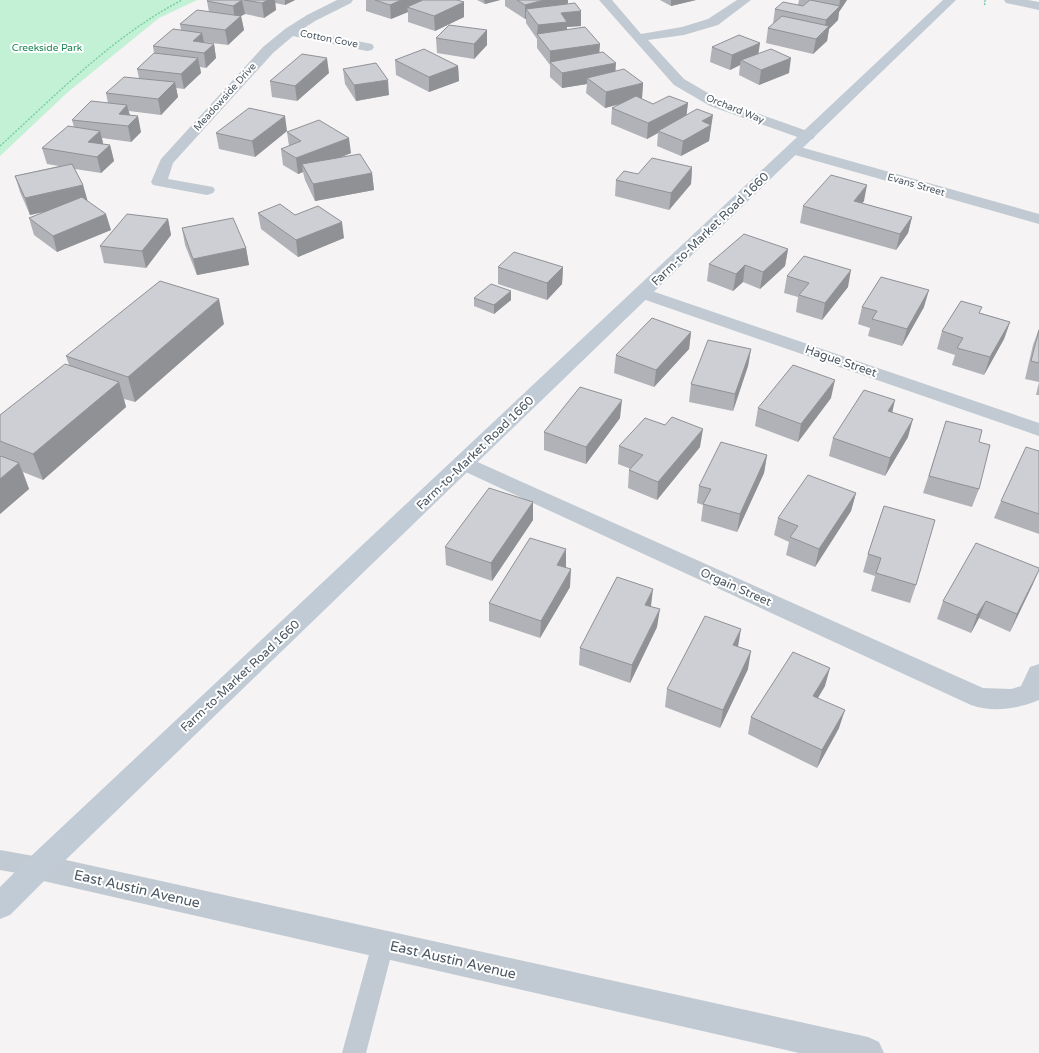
<svg xmlns="http://www.w3.org/2000/svg" width="1039" height="1053" viewBox="0 0 1039 1053" font-family="'Varela Round',sans-serif">
	<rect width="100%" height="100%" fill="#f5f3f3"/>
	<path fill="#c3f1d5" d="M0,0H197L159,18L68,92L0,156Z"/>
	<g fill="none" stroke-linecap="round" stroke-linejoin="round">
		<path stroke="#7ad0a6" stroke-width="1.5" stroke-dasharray="2 1.5" stroke-linecap="butt" d="M985,5L984,2L986,0
			M0,146C57,94 113,36 182,0"/>
		<path fill="#c1cad2" fill-rule="evenodd" d="M0,850L39,857L47,860L50,867L47,874L39,877L0,870Z
			M383,933L391,936L394,944L366,1053H342L372,944L375,936Z"/>
		<path fill="#c1cad2" fill-rule="evenodd" d="M337,0H353L351,3L315,21L301,30L372,44L374,47L372,50L367,51L293,36L273,53L173,163L168,179L213,187L215,190L213,193L207,195L153,185L151,182L161,159L263,47L285,29L307,15Z
			M599,0H612L641,34L682,27L708,19L737,0H751L718,25L684,35L648,40L684,79L720,100L813,133L815,136L813,139L808,140L803,139L710,106L674,85Z
			M1004,0H1028L1039,2V10L1006,3Z
			M793,145L1039,214V224L788,153L785,150L788,147Z
			M643,288L1039,423V436L637,297L634,293L637,289Z
			M464,456L983,688L1011,689L1021,686L1030,667L1039,664V700C1017,709 994,713 971,705L457,468L454,463L457,458Z
			M39,854L868,1037L879,1042L884,1053H799L39,880L29,876L25,867L29,858Z"/>
		<path fill="#c1cbd6" fill-rule="evenodd" d="M943,0H956L49,876L10,915L0,919V887L29,858Z"/>
	</g>
	<path fill="#b0b2b7" d="M208,0H295L285,5L275,3L276,10L264,18L245,14L241,16L244,30L228,45L204,42L214,44L216,58L206,68L200,67L201,73L184,89L176,88L178,97L161,115L129,111L130,115L141,132L131,142L102,138L103,144L110,145L114,161L101,173L75,169L83,185L87,201L111,230L57,252L34,235L29,218L48,211L30,215L20,192L15,176L59,166L47,164L42,148L74,127L72,120L108,103L106,93L139,78L137,69L154,53L153,46L181,30L180,24L209,12L207,1Z
		M366,0H457L464,17L435,31L408,22V12L391,19L366,11Z
		M477,0H500L485,4Z
		M505,0H568V4L581,26L567,27V30L599,53L616,71L643,83L642,98H640L653,104L688,103L686,115L711,130L710,131L709,141L681,156L657,146L658,133L647,139L611,124L612,108L620,104L605,108L586,93L587,84L562,88L550,77V65L537,48V39L526,23V19H525L505,6Z
		M660,0H696L671,6Z
		M799,0H847L839,12L838,20L829,29L827,41L813,54L766,43L768,28L773,24L775,9L798,5Z
		M487,30V45L474,59L437,53L436,38Z
		M712,47L758,54L789,73L759,85L739,75L740,65L730,70L710,62Z
		M395,60L458,66L459,81L429,92L396,75Z
		M343,69L389,95L356,101L345,84Z
		M329,73L297,101L272,97L270,81Z
		M287,131L255,157L219,149L216,133Z
		M287,132L351,153L340,158L372,173L374,190L315,201L305,180L303,172L298,174L283,165L281,149L289,146Z
		M692,167L691,184L669,210L615,196L616,180L638,174Z
		M864,201L862,203L912,217L908,233L896,250L800,223L803,206Z
		M258,213L295,215L344,238L298,257L261,229Z
		M168,219L171,235L146,268L104,263L100,246Z
		M182,228L246,248L249,265L197,275L185,245Z
		M788,249L785,266L760,289L743,282L733,291L707,281L709,264Z
		M498,267H563L562,284L547,300L498,284Z
		M787,276L848,287L822,320L796,312L798,297L784,293Z
		M511,291V300L494,314L474,306V298Z
		M862,307H924L902,346L868,336L870,328L858,324Z
		M981,313L1010,322L1004,339L984,375L952,365L955,355L937,349L942,331Z
		M224,324L135,402L124,399L126,407L43,480L23,472L29,489L0,514V415L69,365L66,356Z
		M1039,329V395H1036L1039,382L1025,379L1033,345Z
		M691,332L689,349L654,387L614,373L616,355Z
		M751,349L748,366L733,411L689,402L691,384Z
		M831,398L798,442L755,426L758,408Z
		M892,412L908,437L885,476L829,456L833,438Z
		M620,418L586,464L544,450V432Z
		M946,421L979,442V489L972,507L923,493Z
		M619,446L700,447L657,500L628,488L629,470L631,469L618,464Z
		M1039,451V534L994,518L1001,501Z
		M767,455L764,473L737,532L701,521L703,505L697,503L699,486Z
		M856,493L851,511L815,567L786,555L789,542L774,535L778,518Z
		M533,502V520L492,581L446,565L445,547Z
		M884,506L916,585L910,603L871,591L875,576L863,572L868,554Z
		M566,567L570,587L540,638L489,621V603Z
		M1039,570L1032,586L1010,632L979,618L971,633L937,619L943,601Z
		M657,627L630,683L579,665L580,648Z
		M738,647L748,669L720,728L665,707L667,689Z
		M825,686L818,698L839,728L817,768L748,734L751,717Z"/>
	<path fill="#909195" d="M242,0L245,14L241,16L244,30L228,45L225,30L235,20L233,6Z
		M268,0H275L276,10L264,18L262,3Z
		M285,0H295L285,5Z
		M401,0H423L407,7L408,12L391,19L390,5Z
		M484,0H500L485,4Z
		M544,0H568L567,9H526V19H525V5Z
		M671,0H696L671,6Z
		M840,0H847L839,12L838,20L829,29L827,41L813,54L816,39L824,32L826,20L839,7Z
		M464,2V17L435,31L434,16Z
		M581,11V26L567,27V36L537,34L538,25L561,13Z
		M487,30V45L474,59V44Z
		M202,33L205,47L193,41Z
		M760,43L758,57L741,60L740,65L730,70L732,55Z
		M214,44L216,58L206,68L204,53Z
		M600,44L599,59L550,62V51Z
		M198,58L201,73L184,89L181,74Z
		M327,58L329,73L297,101L295,86Z
		M791,58L789,73L759,85L761,70Z
		M616,63L615,78H587V84L562,88V73Z
		M458,66L459,81L429,92V77Z
		M388,80L389,95L356,101L354,85Z
		M175,82L178,97L161,115L158,99Z
		M643,83L642,98L605,108L606,92Z
		M688,103L686,119L658,131V133L647,139L648,123Z
		M127,105L131,121L119,114Z
		M713,115L709,141L681,156L683,141L702,121Z
		M138,116L141,132L131,142L128,126Z
		M285,116L287,131L255,157L252,141Z
		M100,131L104,147L88,142Z
		M349,138L351,153L306,171L302,164L303,172L298,174L296,158Z
		M110,145L114,161L101,173L97,157Z
		M692,167L691,184L669,210L671,193Z
		M372,173L374,190L315,201L313,184Z
		M83,185L88,202L30,215L25,198Z
		M867,185L864,201L851,217L854,201Z
		M106,214L111,230L57,252L53,236Z
		M912,217L908,233L896,250L900,234Z
		M168,219L171,235L146,268L142,251Z
		M342,222L344,238L298,257L296,240Z
		M246,248L249,265L197,275L193,259Z
		M788,249L785,266L760,289L763,272Z
		M745,265L743,282L733,291L736,274Z
		M563,267L562,284L547,300V283Z
		M851,270L848,287L822,320L825,303Z
		M929,290L924,307L902,346L907,329Z
		M511,291V300L494,314V305Z
		M219,299L224,324L135,402L128,377Z
		M1010,322L1004,339L984,375L990,357Z
		M691,332L689,349L654,387L656,370Z
		M751,349L748,366L733,411L735,394Z
		M835,380L831,398L798,442L801,424Z
		M119,382L126,407L43,480L33,454Z
		M622,400L620,418L586,464V447Z
		M895,400L891,418L888,411Z
		M913,419L908,437L885,476L890,458Z
		M703,429L700,447L657,500L658,482Z
		M767,455L764,473L737,532L740,514Z
		M19,463L29,489L0,514V479Z
		M856,493L851,511L815,567L819,549Z
		M533,502V520L492,581L491,563Z
		M566,549V567L557,582V565Z
		M571,569L570,587L540,638L541,621Z
		M1039,570L1032,586L1010,632L1017,614Z
		M653,589L651,606L643,623L645,605Z
		M986,601L979,618L971,633L977,615Z
		M660,609L657,627L630,683L632,665Z
		M741,629L738,647L733,645Z
		M751,651L748,669L720,728L723,710Z
		M830,668L825,686L808,714L813,696Z
		M845,710L839,728L817,768L822,750Z"/>
	<path fill="#cdcfd5" stroke="#909195" d="M208,0H242L233,6L207,1Z
		M244,0H268L262,3Z
		M375,0H401L390,5Z
		M423,0H457L464,2L434,16L407,7Z
		M517,0H544L525,5Z
		M810,0L840,6L826,20L775,9L783,2L803,6Z
		M575,3L581,11L561,13L567,22L538,25L526,9Z
		M197,10L241,16L225,30L180,24Z
		M782,16L829,26L816,39L768,28Z
		M449,25L487,30L474,44L436,38Z
		M585,27L600,44L550,51L537,34Z
		M173,29L202,33L193,41L214,44L204,53L153,46Z
		M739,35L760,43L732,55L712,47Z
		M424,49L458,66L429,77L395,60Z
		M771,49L791,58L761,70L741,60Z
		M603,52L616,63L562,73L550,62Z
		M154,53L198,58L181,74L137,69Z
		M302,54L327,58L295,86L270,81Z
		M376,63L388,80L354,85L343,69Z
		M624,69L643,83L606,92L587,78Z
		M124,77L175,82L158,99L106,93Z
		M636,96L653,104L669,96L688,103L648,123L612,108Z
		M91,101L127,105L119,114L138,116L128,126L72,120Z
		M249,108L285,116L252,141L216,133Z
		M697,109L713,115L702,121L711,125L683,141L658,131Z
		M319,120L349,138L296,158L281,149L301,141L287,132Z
		M68,126L100,131L88,142L110,145L97,157L42,148Z
		M360,154L372,173L313,184L302,164Z
		M652,158L692,167L671,193L616,180L624,171L638,174Z
		M72,164L83,185L25,198L15,176Z
		M831,175L867,185L854,201L912,217L900,234L803,206Z
		M82,197L106,214L53,236L29,218Z
		M280,204L295,215L318,206L342,222L296,240L258,213Z
		M127,214L168,219L142,251L100,246Z
		M233,218L246,248L193,259L182,228Z
		M744,234L788,249L763,272L745,265L736,274L709,264Z
		M514,252L563,267L547,283L498,267Z
		M804,256L851,270L825,303L799,295L809,283L787,276Z
		M881,277L929,290L907,329L872,319L877,311L862,307Z
		M160,281L219,299L128,377L66,356Z
		M491,284L511,291L494,305L474,298Z
		M961,301L982,307L979,313L1010,322L990,357L957,348L963,338L942,331Z
		M652,318L691,332L656,370L616,355Z
		M1039,330V363L1031,361Z
		M708,340L751,349L735,394L691,384Z
		M65,364L119,382L33,454L0,441V415Z
		M793,365L835,380L801,424L758,408Z
		M580,387L622,400L586,447L544,432Z
		M864,390L895,400L888,411L913,419L890,458L833,438Z
		M672,417L703,429L658,482L629,470L643,455L619,446L645,418L665,425Z
		M946,421L982,430L979,442L990,445L979,489L929,476Z
		M721,442L767,455L740,514L703,504L711,489L699,486Z
		M1026,447L1039,451V514L1001,501Z
		M1,456L19,463L0,479V457Z
		M808,475L856,493L819,549L790,537L798,526L778,518Z
		M489,488L533,502L491,563L445,547Z
		M884,506L935,520L916,585L876,573L881,558L868,554Z
		M530,538L566,549L557,565L571,569L541,621L489,603Z
		M976,543L1039,568V570L1017,614L986,601L977,615L943,601Z
		M617,577L653,589L645,605L660,609L632,665L580,648Z
		M705,616L741,629L733,645L751,651L723,710L667,689Z
		M793,652L830,668L813,696L845,710L822,750L751,717Z"/>
	<g text-anchor="middle" dominant-baseline="central" stroke-width="4" stroke-linejoin="round" paint-order="stroke">
		<g font-size="10" fill="#4a5661" stroke="#fff">
			<text transform="translate(329 39) rotate(11)">Cotton Cove</text>
			<text transform="translate(225 97) rotate(-48)">Meadowside Drive</text>
			<text transform="translate(735 109) rotate(22)">Orchard Way</text>
			<text transform="translate(916 185) rotate(16)">Evans Street</text>
		</g>
		<g font-size="10" fill="#17864f" stroke="#fff">
			<text x="47" y="48">Creekside Park</text>
		</g>
		<g font-size="12" fill="#4a5661" stroke="#fff">
			<text transform="translate(710 229) rotate(-44)">Farm-to-Market Road 1660</text>
			<text transform="translate(841 361) rotate(19)">Hague Street</text>
			<text transform="translate(475 453) rotate(-44)">Farm-to-Market Road 1660</text>
			<text transform="translate(736 587) rotate(24)">Orgain Street</text>
			<text transform="translate(240 676) rotate(-43)">Farm-to-Market Road 1660</text>
		</g>
		<g font-size="14" fill="#4a5661" stroke="#fff">
			<text transform="translate(137 889) rotate(13)">East Austin Avenue</text>
			<text transform="translate(453 960) rotate(13)">East Austin Avenue</text>
		</g>
	</g>
</svg>
